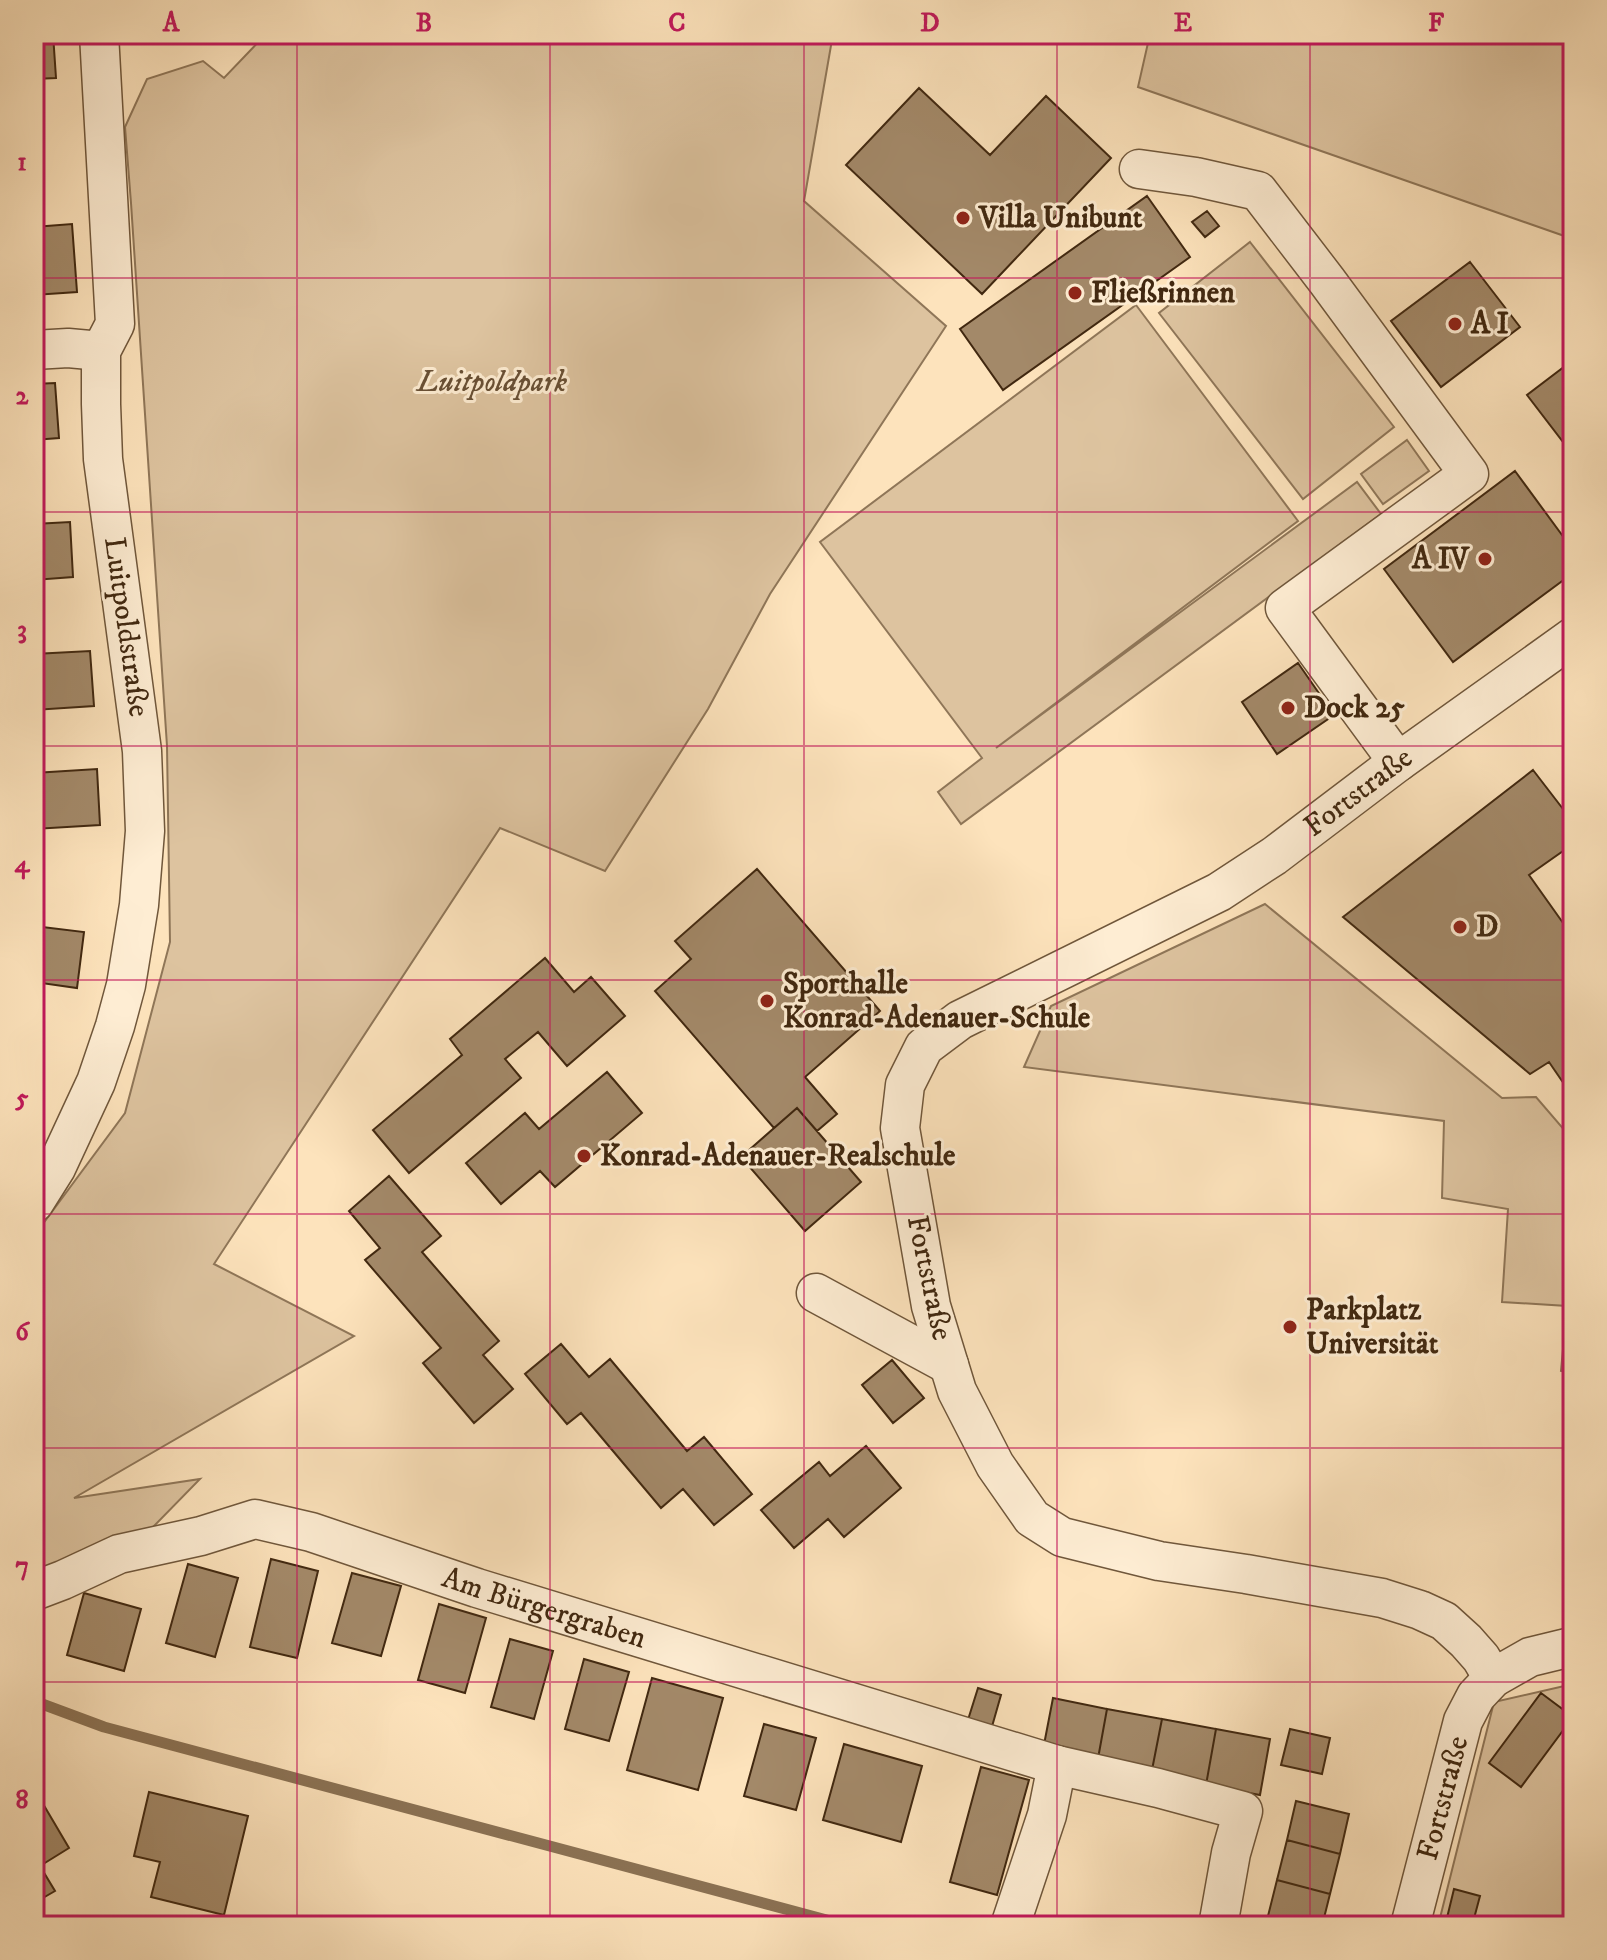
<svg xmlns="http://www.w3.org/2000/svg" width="1607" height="1960" viewBox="0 0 1607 1960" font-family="'IM FELL DW Pica',serif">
	<rect width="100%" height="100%" fill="#fde3bc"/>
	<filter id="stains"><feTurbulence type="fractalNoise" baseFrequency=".0025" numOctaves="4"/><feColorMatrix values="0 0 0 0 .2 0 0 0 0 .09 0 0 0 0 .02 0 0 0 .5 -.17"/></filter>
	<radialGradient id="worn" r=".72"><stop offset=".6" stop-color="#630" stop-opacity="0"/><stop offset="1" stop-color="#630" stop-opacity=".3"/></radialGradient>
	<path fill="#ddc39f" stroke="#8f7658" stroke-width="2" d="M266,34H833L804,201L946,326L770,594L708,709L605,871L500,828L214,1264L354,1336L74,1498L200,1479L109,1572L34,1600V1236L125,1113L170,942L167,746L131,203L125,127L147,79L203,61L224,78Z
		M1150,34H1573V239L1138,87Z
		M1250,242L1394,427L1303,499L1159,313Z
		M1136,305L1298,521L996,748L1357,482L1381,514L961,824L938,792L982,758L820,542Z
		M1407,440L1429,471L1383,504L1361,474Z
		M1265,904L1502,1098L1536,1097L1573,1140V1373L1561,1371L1567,1306L1502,1302L1508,1209L1442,1198L1444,1121L1024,1067L1051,1006Z
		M1573,1684V1926H1438L1494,1702Z"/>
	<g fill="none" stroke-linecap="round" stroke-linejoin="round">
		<path stroke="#8b7254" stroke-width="11" d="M34,1701L104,1727L849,1926"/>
	</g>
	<path fill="#a38969" stroke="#412810" stroke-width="2" d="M34,34H53L56,78L34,79Z
		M919,88L990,155L1046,96L1111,158L982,294L846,165Z
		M1147,196L1190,257L1003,390L960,329Z
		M1207,211L1219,226L1205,237L1192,222Z
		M72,224L77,292L34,295V227Z
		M1470,262L1520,327L1441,387L1391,321Z
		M1573,360V455L1527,395Z
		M55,383L59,438L34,440V384Z
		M1515,471L1573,550V573L1453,662L1384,569Z
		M70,522L73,577L34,580V524Z
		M90,651L94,706L34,710V654Z
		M1298,663L1334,715L1277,754L1242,702Z
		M97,769L100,825L34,829V773Z
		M1533,770L1573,822V844L1529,875L1573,937V1097L1549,1062L1530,1074L1343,917Z
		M757,869L880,1011L805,1077L837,1114L817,1131L797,1108L774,1128L655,991L691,959L675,941Z
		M34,926L84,932L77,988L34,982Z
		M545,958L574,992L591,977L625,1016L567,1066L538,1032L505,1059L521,1078L409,1173L373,1130L462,1055L450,1039Z
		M607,1072L642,1113L555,1187L540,1171L501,1204L466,1163L525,1113L539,1129Z
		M797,1108L861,1182L805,1231L741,1157Z
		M389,1176L441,1236L422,1252L499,1341L483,1355L513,1389L474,1423L423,1363L441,1348L365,1260L380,1248L349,1211Z
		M561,1344L589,1377L610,1359L687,1451L704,1437L752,1494L714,1525L683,1489L661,1508L581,1413L567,1424L525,1374Z
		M892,1360L924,1398L893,1423L862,1385Z
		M866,1446L901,1488L844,1537L828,1519L794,1548L761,1510L819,1462L830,1476Z
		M271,1559L318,1571L297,1658L250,1647Z
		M188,1564L238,1578L215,1657L166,1643Z
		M352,1573L401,1586L381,1656L332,1643Z
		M84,1593L141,1609L124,1671L67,1655Z
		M439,1604L486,1618L465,1693L418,1680Z
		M510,1639L553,1651L534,1719L491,1707Z
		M584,1659L629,1672L609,1741L565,1729Z
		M652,1678L723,1698L698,1790L627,1770Z
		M978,1688L1001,1695L991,1730L967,1723Z
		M1541,1693L1573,1717L1521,1787L1489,1763Z
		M1053,1698L1107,1709L1097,1764L1042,1755Z
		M1107,1709L1162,1719L1151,1775L1097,1764Z
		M1162,1719L1216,1729L1206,1785L1151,1775Z
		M764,1724L816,1738L796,1810L744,1796Z
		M1216,1729L1270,1739L1260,1795L1206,1785Z
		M1290,1729L1330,1738L1322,1774L1281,1765Z
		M844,1744L922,1766L901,1842L823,1820Z
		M981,1767L1029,1780L997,1895L950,1882Z
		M149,1792L248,1816L224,1915L151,1897L160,1862L134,1856Z
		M39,1797L69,1848L40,1866L55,1891L34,1903V1799Z
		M1296,1801L1349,1814L1340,1854L1287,1840Z
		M1287,1840L1340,1854L1330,1894L1277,1880Z
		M1277,1880L1330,1894L1322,1926H1291L1267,1920Z
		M1454,1889L1480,1896L1472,1926H1445Z"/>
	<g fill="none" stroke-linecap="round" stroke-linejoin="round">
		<defs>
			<g id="minor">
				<path d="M1139,169L1196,177L1258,191L1327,281L1469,474L1285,608L1398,762"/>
				<path d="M34,350L68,348L101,351"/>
				<path d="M34,1203L56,1168L96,1082L115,1026L126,985L139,905L145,831L142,751L103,459L101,404V351L115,324L99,34"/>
				<path d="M816,1293L949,1365"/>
				<path id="s1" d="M34,1591L63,1580L119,1554L201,1536L255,1519L311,1532L477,1588L1057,1765L1158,1788L1243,1811L1231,1853L1218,1926"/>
				<path id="s2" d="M1493,1678L1481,1658L1466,1641L1444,1621L1420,1610L1382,1598L1246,1574L1159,1561L1062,1537L1032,1518L995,1465L957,1391L931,1306L900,1128L905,1085L924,1047L960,1020L1219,892L1274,856L1398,762L1573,637"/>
				<path d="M1010,1926L1047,1815L1057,1765"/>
				<path id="s3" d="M1410,1926L1463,1721L1476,1696L1493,1678L1530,1657L1567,1648L1573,1650"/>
			</g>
		</defs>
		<use href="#minor" stroke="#70573b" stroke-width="41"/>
		<use href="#minor" stroke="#feedd3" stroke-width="38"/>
	</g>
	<path fill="none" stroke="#c2185b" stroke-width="2" stroke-opacity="0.55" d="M297,34V1926M550,34V1926M804,34V1926M1057,34V1926M1310,34V1926M34,278H1573M34,512H1573M34,746H1573M34,980H1573M34,1214H1573M34,1448H1573M34,1682H1573"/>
	<g fill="#8f2418" stroke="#feedd3" stroke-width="3">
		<circle cx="963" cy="218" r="8"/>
		<circle cx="1075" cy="293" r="8"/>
		<circle cx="1455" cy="324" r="8"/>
		<circle cx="1485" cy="559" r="8"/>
		<circle cx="1288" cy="708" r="8"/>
		<circle cx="1460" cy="927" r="8"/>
		<circle cx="767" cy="1001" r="8"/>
		<circle cx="584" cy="1156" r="8"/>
		<circle cx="1290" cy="1327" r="8"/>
	</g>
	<g text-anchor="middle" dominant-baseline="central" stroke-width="6" stroke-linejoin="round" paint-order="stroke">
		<g font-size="30" font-weight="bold" fill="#412810" stroke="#feedd3" text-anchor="start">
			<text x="979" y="218">Villa Unibunt</text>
			<text x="1091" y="293">Fließrinnen</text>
			<text x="1471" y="324">A I</text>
			<text x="1469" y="559" text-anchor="end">A IV</text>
			<text x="1304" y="708">Dock 25</text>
			<text x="1476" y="927">D</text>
			<text x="783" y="984">Sporthalle<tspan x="783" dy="34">Konrad-Adenauer-Schule</tspan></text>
			<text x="600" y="1156">Konrad-Adenauer-Realschule</text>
			<text x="1306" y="1310">Parkplatz<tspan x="1306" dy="34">Universität</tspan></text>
		</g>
		<g font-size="30" font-style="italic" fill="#684f34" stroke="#feedd3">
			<text x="492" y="382">Luitpoldpark</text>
		</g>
		<g font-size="30" fill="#412810" stroke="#feedd3">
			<text transform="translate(126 627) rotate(82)">Luitpoldstraße</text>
			<text stroke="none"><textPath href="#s2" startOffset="1512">Fortstraße</textPath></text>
			<text transform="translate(929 1278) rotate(78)">Fortstraße</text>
			<text stroke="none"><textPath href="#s1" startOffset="536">Am Bürgergraben</textPath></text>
			<text stroke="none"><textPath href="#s3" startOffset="132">Fortstraße</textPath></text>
		</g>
	</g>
	<rect width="1607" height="1960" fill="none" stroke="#fde3bc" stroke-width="88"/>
	<rect x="44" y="44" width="1519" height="1872" fill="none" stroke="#c2185b" stroke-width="3"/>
	<g font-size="26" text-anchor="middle" font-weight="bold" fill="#c2185b">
		<text x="171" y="31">A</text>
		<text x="424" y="31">B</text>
		<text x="677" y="31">C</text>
		<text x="930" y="31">D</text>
		<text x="1183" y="31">E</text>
		<text x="1436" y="31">F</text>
		<text x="22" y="170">1</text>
		<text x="22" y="404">2</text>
		<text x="22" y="638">3</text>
		<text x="22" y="872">4</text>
		<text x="22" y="1106">5</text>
		<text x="22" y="1340">6</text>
		<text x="22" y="1574">7</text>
		<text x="22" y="1808">8</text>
	</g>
	<rect width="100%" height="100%" filter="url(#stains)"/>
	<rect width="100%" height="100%" fill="url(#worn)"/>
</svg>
